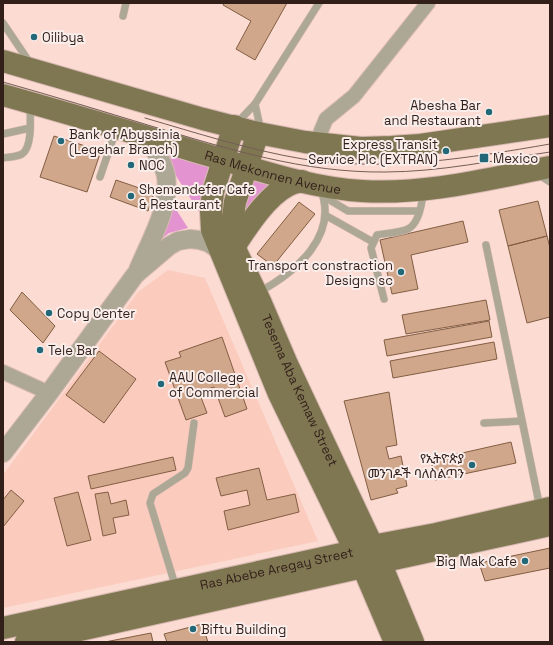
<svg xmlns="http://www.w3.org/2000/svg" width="553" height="645" viewBox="0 0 553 645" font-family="'Space Grotesk','Noto Sans Ethiopic',sans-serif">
	<rect width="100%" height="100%" fill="#fbdbd2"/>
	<path fill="#fbcbbd" d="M168,270L205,278L318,541L3,608V475L138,292Z"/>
	<path fill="#e394d0" d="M158,148L217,164L207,224Z
		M252,170L282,180C263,190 256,196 243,213Z
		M168,197L188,228L169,233L155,244Z"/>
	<path fill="#d0a78b" stroke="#835e43" d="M224,3H287L255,60L236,49L251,21L223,5Z
		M54,136L101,151L87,192L40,177Z
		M116,180L151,192L153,197L148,211L110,197Z
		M538,201L547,236L508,246L499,210Z
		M299,202L315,214L273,266L257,254Z
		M463,221L468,242L411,255L418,289L392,294L380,240Z
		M547,236L550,248V317L527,323L508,246Z
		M22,292L55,326L43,343L10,310Z
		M486,300L490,320L406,334L402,315Z
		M489,321L492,337L387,356L384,340Z
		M222,337L247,409L225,417L214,387L199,392L207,413L186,420L165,362L181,357L179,352Z
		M494,342L497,359L393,378L390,361Z
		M99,351L136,379L104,423L66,395Z
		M389,392L397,445L386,447L389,459L401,456L407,486L396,489L398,493L371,500L344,401Z
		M511,442L516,463L435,480L431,460Z
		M173,457L176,470L91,489L88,476Z
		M259,468L267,500L295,494L299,512L228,530L224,511L250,505L247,490L221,496L216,478Z
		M11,490L24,501L3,527V500Z
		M78,492L91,540L67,546L54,498Z
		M108,492L111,504L126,500L129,515L113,518L116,533L103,536L95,494Z
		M550,548V568L485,581L479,563Z
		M202,624L208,642H167L164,634Z
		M151,633L153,642H105Z"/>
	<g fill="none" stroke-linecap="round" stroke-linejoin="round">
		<defs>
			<path id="service" d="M123,16L126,3
				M3,23L30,63
				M255,104L259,122L258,131
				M236,124L255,104L319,3
				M3,134L30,128
				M3,158C9,157 17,157 22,154C33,147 30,117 30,104
				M539,175L550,182
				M100,177L116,130
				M323,196L348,211H419
				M325,215L373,242
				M486,245L540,508
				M259,292C296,272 340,235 320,188
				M384,299L371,248L377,235C386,233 399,233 408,229C419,223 422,204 423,192
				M484,423L522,421
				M176,588L150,503L153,494L185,473L188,468L194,423"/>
			<path id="minor" d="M318,143L321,131L326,119L354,96L428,3
				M3,372L49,393"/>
			<path id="tertiary" d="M138,270C149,243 171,207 166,176C163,161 154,148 144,136
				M3,453L49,393L135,275L169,246L178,241L190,239L199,240L209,243L220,251"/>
			<g id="primary">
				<path d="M3,61L203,119L258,133L305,142L361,148L391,147L420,145L550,126"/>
				<path id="s1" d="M3,95C67,113 131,132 194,151C247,166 306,188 362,191C425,195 488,179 550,167"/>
				<path d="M234,126L213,192L211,211L212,230L279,394L363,567L395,642"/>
				<path id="s2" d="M258,133L235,202L231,231L234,247L260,301L287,364L380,562L413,642"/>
				<path d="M227,249L234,247C247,227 266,197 287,186C292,183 298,182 302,181"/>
				<path id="s3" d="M3,628L355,551L372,546L436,534L550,508"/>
				<path d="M26,642L363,567L380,562L550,525"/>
			</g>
		</defs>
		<use href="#service" stroke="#d7b9b1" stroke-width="8"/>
		<use href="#minor" stroke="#d7b9b1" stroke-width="16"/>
		<use href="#tertiary" stroke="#d7b9b1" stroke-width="20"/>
		<use href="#primary" stroke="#d7b9b1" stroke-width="24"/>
		<use href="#service" stroke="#ada895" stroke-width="7"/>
		<use href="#minor" stroke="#ada895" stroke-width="14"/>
		<use href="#tertiary" stroke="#ada895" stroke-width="18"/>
		<use href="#primary" stroke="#7f7752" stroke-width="22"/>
		<path stroke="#755e57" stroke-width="1" d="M3,82C53,96 102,111 151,126C228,149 304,173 385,172C440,172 495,160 550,152
			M145,118C197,133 249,150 303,159C386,172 469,158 550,144"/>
	</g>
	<g fill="#226878" stroke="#f9eeeb" stroke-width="1.5">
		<circle cx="34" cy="37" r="4"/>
		<circle cx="489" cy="112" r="4"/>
		<circle cx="61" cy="141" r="4"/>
		<circle cx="446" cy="151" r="4"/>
		<rect x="479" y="153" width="10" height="10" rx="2"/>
		<circle cx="131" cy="165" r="4"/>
		<circle cx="131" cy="196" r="4"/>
		<circle cx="401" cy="272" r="4"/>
		<circle cx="49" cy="313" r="4"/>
		<circle cx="40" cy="350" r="4"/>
		<circle cx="161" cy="384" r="4"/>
		<circle cx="472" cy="465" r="4"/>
		<circle cx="525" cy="561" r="4"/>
		<circle cx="193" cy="629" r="4"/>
	</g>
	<g text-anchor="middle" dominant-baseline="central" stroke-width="4" stroke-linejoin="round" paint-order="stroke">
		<g font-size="13" fill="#321f1a" stroke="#f9eeeb" text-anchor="start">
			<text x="42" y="37">Oilibya</text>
			<text x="481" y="105" text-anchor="end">Abesha Bar<tspan x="481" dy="15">and Restaurant</tspan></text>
			<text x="69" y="134">Bank of Abyssinia<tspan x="69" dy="15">(Legehar Branch)</tspan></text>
			<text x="438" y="144" text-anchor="end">Express Transit<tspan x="438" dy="15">Service Plc (EXTRAN)</tspan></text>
			<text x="493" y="158">Mexico</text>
			<text x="139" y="165">NOC</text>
			<text x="139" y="189">Shemendefer Cafe<tspan x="139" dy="15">&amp; Restaurant</tspan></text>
			<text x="393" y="265" text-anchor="end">Transport constraction<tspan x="393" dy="15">Designs sc</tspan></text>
			<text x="57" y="313">Copy Center</text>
			<text x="48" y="350">Tele Bar</text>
			<text x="169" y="377">AAU College<tspan x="169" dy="15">of Commercial</tspan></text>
			<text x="464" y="458" text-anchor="end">የኢትዮጵያ<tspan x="464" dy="15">መንገዶች ባለስልጣን</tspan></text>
			<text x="517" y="561" text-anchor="end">Big Mak Cafe</text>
			<text x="201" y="629">Biftu Building</text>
		</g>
		<g font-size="13" fill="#321f1a" stroke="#f9eeeb">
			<text stroke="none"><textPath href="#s1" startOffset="281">Ras Mekonnen Avenue</textPath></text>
			<text stroke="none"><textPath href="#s2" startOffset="276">Tesema Aba Kemaw Street</textPath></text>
			<text stroke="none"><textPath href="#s3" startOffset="280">Ras Abebe Aregay Street</textPath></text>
		</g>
	</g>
	<rect width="553" height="645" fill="none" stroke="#321f1a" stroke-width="8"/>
</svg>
